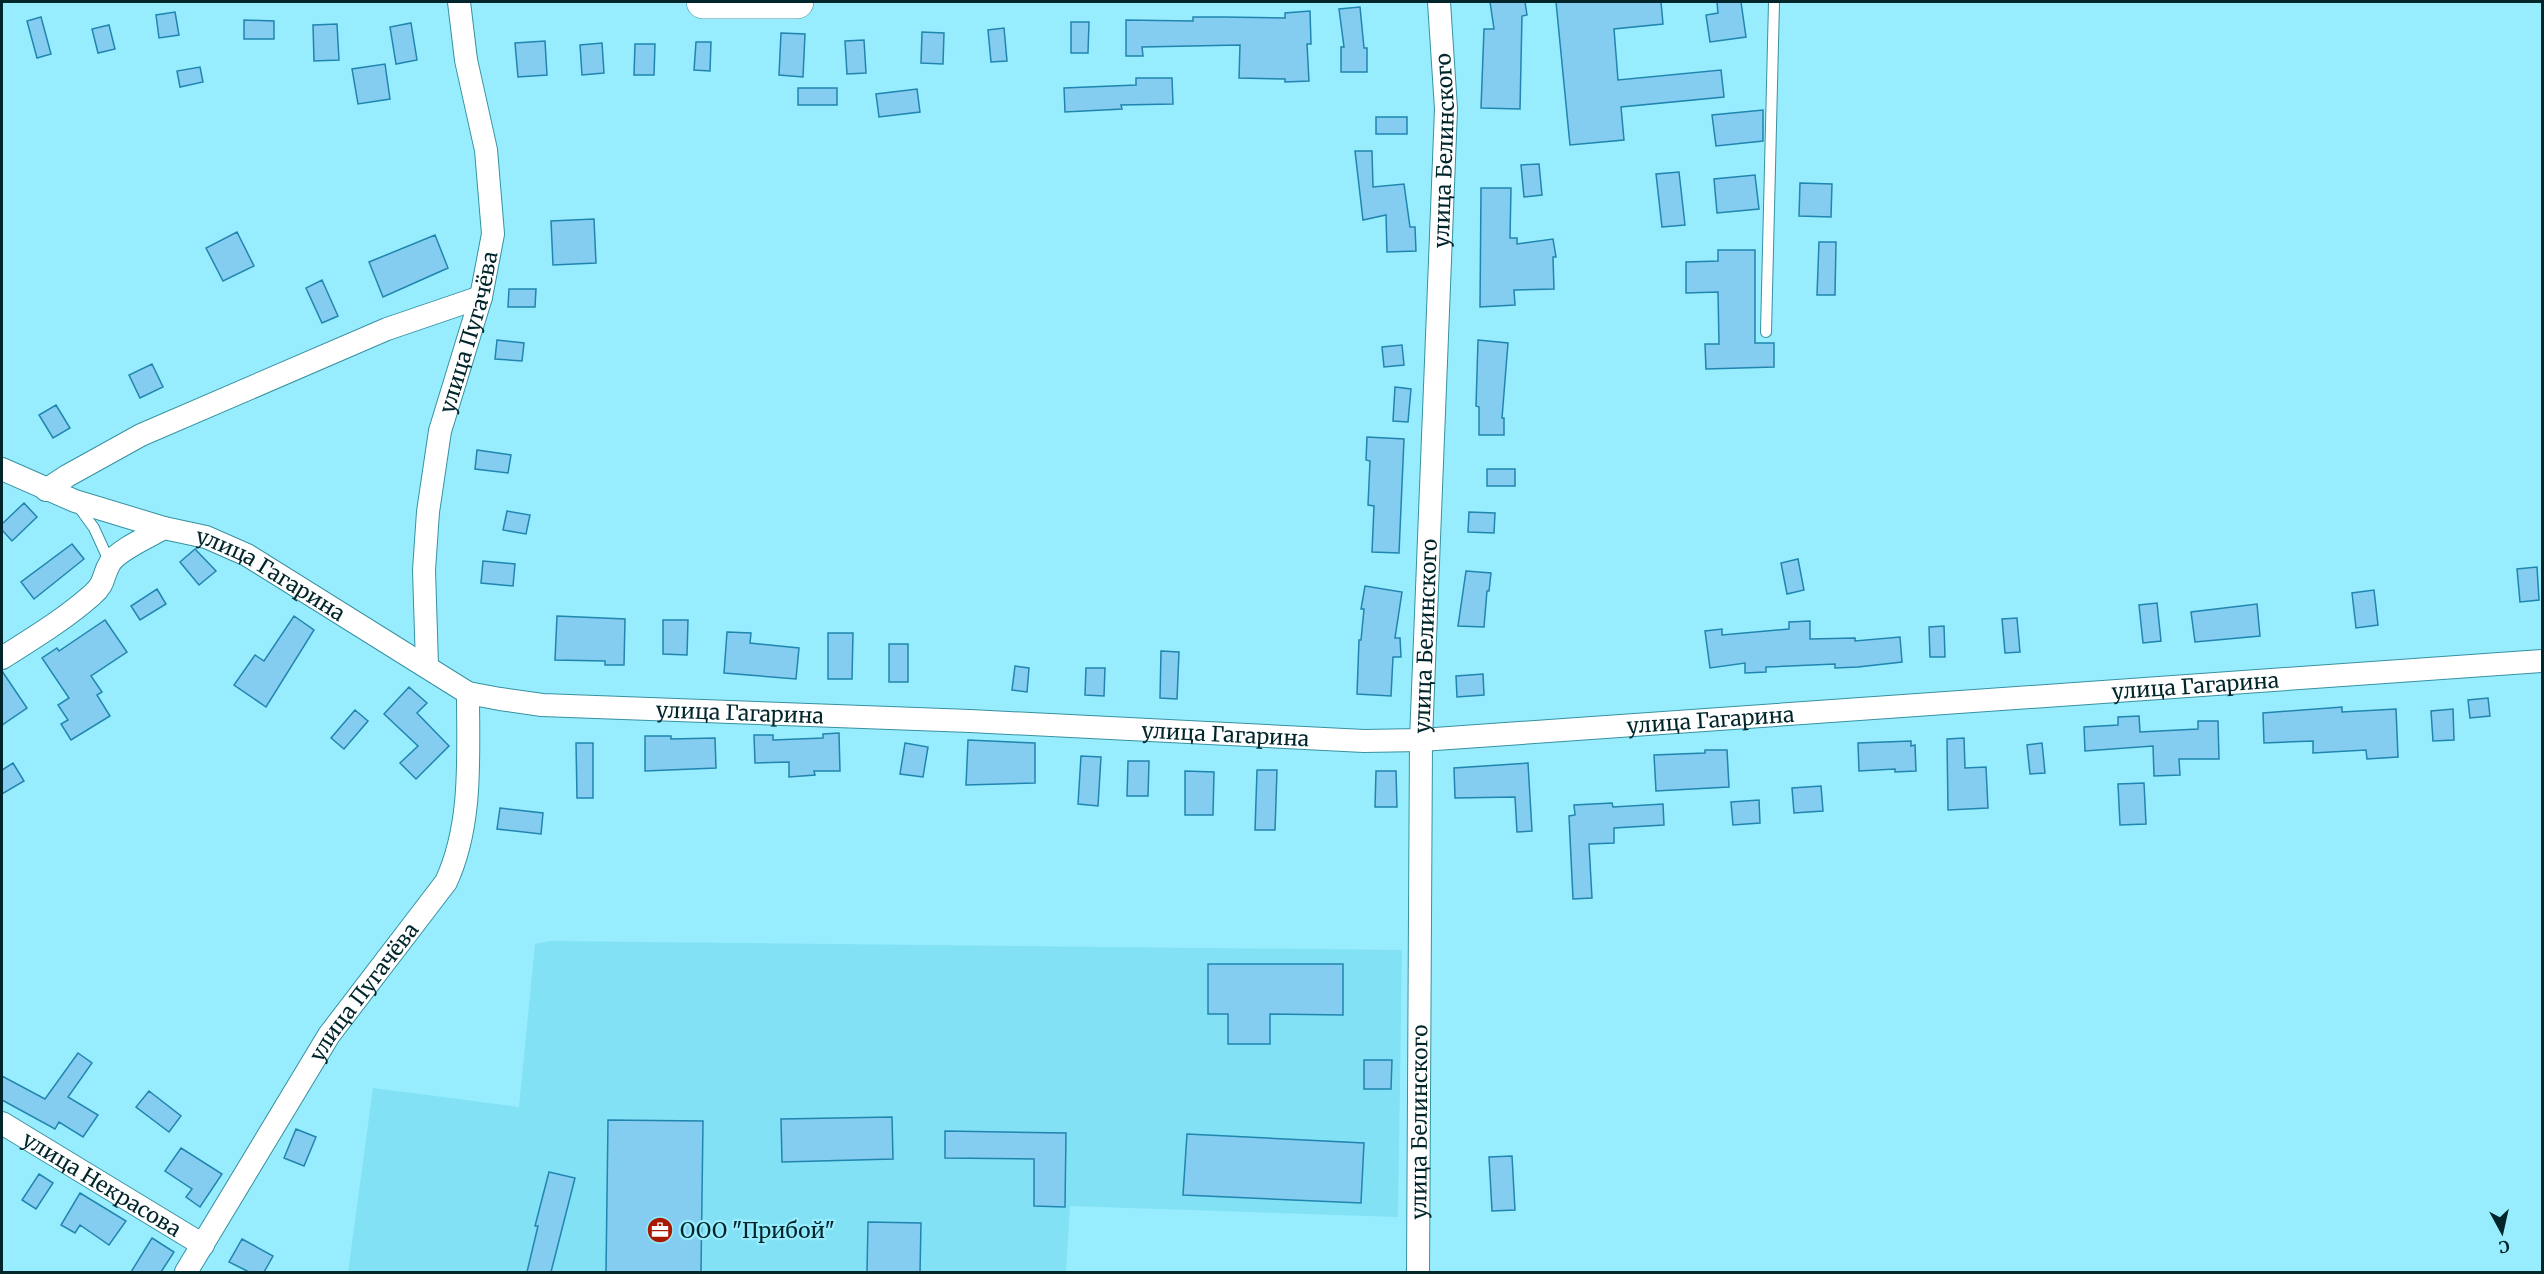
<svg xmlns="http://www.w3.org/2000/svg" width="2544" height="1274" viewBox="0 0 2544 1274" font-family="Merriweather,serif">
	<rect width="100%" height="100%" fill="#97edfe"/>
	<path fill="#82e1f4" d="M550,941L1402,950L1398,1217L1070,1206L1066,1272H348L373,1088L519,1107L535,944Z"/>
	<path fill="#84ccf0" stroke="#2085af" stroke-width="1.5" d="M1490,2H1525L1527,15L1522,16L1520,109L1481,108L1484,29H1494Z
		M1556,2H1661L1663,24L1614,29L1618,80L1721,70L1724,97L1621,107L1624,140L1570,145Z
		M1717,2H1741L1746,37L1710,42L1706,15L1718,13Z
		M1360,7L1364,48H1367V72H1341V47H1344L1339,9Z
		M1310,11L1311,44H1307L1309,81L1285,82V79L1239,78L1240,45L1142,47L1143,56H1126V20L1193,21V17H1224L1285,18V13Z
		M175,12L179,35L159,38L156,15Z
		M41,17L51,54L37,58L27,21Z
		M244,20L274,21V39H244Z
		M1071,22H1089L1088,53H1071Z
		M411,23L417,60L396,64L390,27Z
		M337,24L339,60L314,61L313,25Z
		M109,25L115,49L98,53L92,29Z
		M1004,28L1007,61L991,62L988,30Z
		M922,32L944,33L943,64L921,63Z
		M781,33L805,34L803,77L779,75Z
		M864,40L866,73L847,74L845,41Z
		M545,41L547,75L518,77L515,43Z
		M696,42H711L710,71L694,70Z
		M602,43L604,73L582,75L580,45Z
		M635,44H655L654,75H634Z
		M385,64L390,99L358,104L352,69Z
		M200,67L203,82L180,87L177,71Z
		M1136,78H1172L1173,104L1121,105L1122,109L1065,112L1064,88L1136,85Z
		M798,88H837V105H798Z
		M917,89L920,112L879,117L876,94Z
		M1763,110V141L1716,146L1712,115Z
		M1376,117H1407V134H1376Z
		M1355,151H1372L1373,187L1404,184L1410,227H1415L1416,251L1387,252L1386,215L1363,220Z
		M1539,164L1542,195L1524,197L1521,165Z
		M1679,172L1685,225L1662,227L1656,174Z
		M1755,175L1759,209L1717,213L1714,179Z
		M1800,183L1832,184L1831,217L1799,216Z
		M1481,188H1511L1510,238H1517V244L1553,239L1556,257H1553L1554,289L1514,290L1515,305L1480,307Z
		M594,219L596,263L553,265L551,221Z
		M237,232L254,266L223,281L206,248Z
		M435,235L448,268L383,297L369,262Z
		M1819,242H1836L1835,295H1817Z
		M1718,250H1755V343H1774V367L1706,369L1705,344H1719L1718,292L1686,293V262L1718,261Z
		M322,280L338,316L322,323L306,288Z
		M509,289H536L535,307H508Z
		M497,340L524,343L522,361L495,359Z
		M1478,340L1508,343L1502,418H1504V435H1479V407L1476,406Z
		M1402,345L1404,365L1384,367L1382,347Z
		M152,364L163,387L140,398L129,375Z
		M1395,387L1411,389L1408,422L1393,421Z
		M56,405L70,428L53,438L39,415Z
		M1367,437L1404,439L1399,553L1372,552L1374,506L1368,505L1370,461L1366,460Z
		M477,450L511,455L508,473L475,469Z
		M1487,469H1515V486H1487Z
		M24,503L37,517L12,541L2,530V524Z
		M507,511L530,515L526,534L503,530Z
		M1469,512L1495,513L1494,533L1468,532Z
		M72,544L84,559L34,599L21,582Z
		M195,549L216,571L199,585L180,562Z
		M1798,559L1804,590L1787,594L1781,563Z
		M483,561L515,564L513,586L481,583Z
		M2537,567L2539,600L2520,602L2517,569Z
		M1466,571L1491,573L1489,591H1487L1484,627L1458,626Z
		M1365,586L1402,592L1395,638H1400L1401,657H1393L1391,696L1357,694L1359,640H1361L1364,609H1361Z
		M157,589L166,604L140,620L131,606Z
		M2374,590L2378,625L2356,628L2352,593Z
		M2157,603L2161,641L2143,643L2139,605Z
		M2257,604L2260,636L2195,642L2191,612Z
		M294,616L314,630L266,707L234,685L255,655L264,661Z
		M557,616L625,619L624,665H605V661L555,660Z
		M2017,618L2020,652L2005,653L2002,619Z
		M105,620L127,652L91,676L102,692L97,695L110,716L71,740L61,724L68,720L58,705L69,698L42,658L57,648L59,651Z
		M663,620H688L687,655L663,654Z
		M1810,621V639L1855,638V641L1900,637L1902,662L1858,667L1835,668V664L1766,667V672L1745,673V663L1710,668L1705,631L1722,629V635L1789,629V622Z
		M1944,626L1945,657H1930L1929,627Z
		M727,632L751,633L750,643L799,648L796,679L724,673Z
		M828,633H853L852,679H828Z
		M889,644H908V682H889Z
		M1161,651L1179,652L1177,699L1160,698Z
		M1015,666L1029,668L1027,692L1012,690Z
		M1086,668H1105L1104,696L1085,695Z
		M2,671L27,708L2,725Z
		M1483,674L1484,695L1457,697L1456,676Z
		M409,687L427,703L417,713L449,746L416,779L400,763L418,746L384,714Z
		M2488,698L2490,716L2470,718L2468,700Z
		M2342,707V712L2396,709L2398,757L2367,759L2366,750L2313,753V741L2264,743L2263,713Z
		M2453,709L2454,740L2433,741L2431,711Z
		M355,710L368,721L344,749L331,738Z
		M2139,716L2140,732L2198,729V721H2218L2219,759H2179L2180,775L2154,776L2153,746L2085,751L2084,727L2118,725V717Z
		M839,733L840,771H814L815,775L789,777V762L755,763L754,735H773V740L823,738V734Z
		M645,736H671V739L715,738L716,768L645,771Z
		M1964,738L1965,768L1986,767L1988,808L1948,810L1947,739Z
		M968,740L1035,743V783L966,785Z
		M1911,741V746L1915,745L1916,771L1895,772V769L1859,771L1858,743Z
		M576,743H593V798H577Z
		M905,743L928,747L923,777L900,774Z
		M2042,743L2045,773L2030,774L2027,745Z
		M1705,750H1727L1729,787L1656,791L1654,755L1705,753Z
		M1081,756L1101,757L1098,806L1078,804Z
		M1128,761H1149L1148,796H1127Z
		M13,763L24,781L2,794V770Z
		M1528,763L1532,831L1517,832L1515,797L1455,798L1454,768Z
		M1257,770H1277L1275,830H1255Z
		M1185,771L1214,772L1213,815H1185Z
		M1376,771H1396L1397,807H1375Z
		M2144,783L2146,824L2120,825L2118,784Z
		M1821,786L1823,811L1794,813L1792,788Z
		M1759,800L1760,823L1733,825L1731,802Z
		M1612,803L1613,807L1663,804L1664,825L1614,828V843L1589,844L1592,898L1573,899L1569,816L1575,815L1574,805Z
		M500,808L543,813L541,834L497,829Z
		M1208,964H1343V1015L1270,1014V1044H1228V1014H1208Z
		M78,1053L92,1063L68,1097L98,1115L83,1137L59,1122L55,1129L2,1100V1076L45,1099Z
		M1364,1060H1392L1391,1089H1364Z
		M149,1091L181,1116L169,1132L136,1107Z
		M892,1117L893,1159L782,1162L781,1119Z
		M608,1120L703,1121L701,1272H606Z
		M296,1129L316,1137L304,1166L284,1158Z
		M945,1131L1066,1133L1065,1207L1034,1206V1159L945,1158Z
		M1187,1134L1364,1143L1361,1203L1183,1195Z
		M181,1148L222,1174L200,1207L186,1197L192,1189L165,1171Z
		M1512,1156L1515,1210L1492,1211L1489,1157Z
		M549,1172L575,1178L551,1272H527L538,1226H535Z
		M39,1174L53,1183L36,1209L22,1200Z
		M80,1193L126,1221L109,1245L80,1225L75,1233L61,1225Z
		M868,1222L921,1223L920,1272H867Z
		M152,1238L174,1252L161,1272H131Z
		M242,1239L273,1256L264,1272H249L229,1262Z"/>
	<g fill="none" stroke-linecap="round" stroke-linejoin="round">
		<defs>
			<path id="lane" d="M1766,332L1774,2
				M78,506L94,528L110,563"/>
			<g id="street">
				<path id="s1" d="M2,469L75,501L164,528L206,537L247,555L468,693L500,699L542,705L970,721L1364,741L1421,740L2542,661"/>
				<path d="M46,490L67,476L141,435L387,329L481,297"/>
				<path d="M2,658C32,639 65,619 92,595C106,583 102,576 110,563C118,550 150,536 164,528"/>
				<path id="s2" d="M427,665L424,570L428,512L440,431L481,297L493,234L486,150L466,60L459,2"/>
				<path id="s3" d="M2,1123L203,1245"/>
				<path id="s4" d="M186,1272L329,1035L446,882C473,824 468,755 468,693"/>
				<path id="s5" d="M1418,1272L1421,740L1446,109L1439,2"/>
			</g>
			<path id="primary" d="M703,2H797"/>
		</defs>
		<use href="#lane" stroke="#3791a1" stroke-width="12"/>
		<use href="#street" stroke="#3791a1" stroke-width="24"/>
		<use href="#primary" stroke="#3791a1" stroke-width="34"/>
		<use href="#lane" stroke="#fff" stroke-width="10"/>
		<use href="#street" stroke="#fff" stroke-width="22"/>
		<use href="#primary" stroke="#fff" stroke-width="33"/>
	</g>
	<defs>
		<symbol id="office-disc" viewBox="-11 -11 22 22"><circle r="9.5" fill="#a91800" stroke="#97edfe"/><path d="M-6-3h4V-5.5h4V-3h4V5H-6ZM-1-4.5V-3h2v-1.5ZM-6 0V1H6V0Z" fill="#fff"/></symbol>
	</defs>
	<g fill-rule="evenodd">
		<use href="#office-disc" x="645" y="1215" width="30" height="30"/>
	</g>
	<g text-anchor="middle" dominant-baseline="central" stroke-width="4.5" stroke-linejoin="round" paint-order="stroke">
		<g font-size="21" fill="#00262c" stroke="#97edfe">
			<text stroke="none"><textPath href="#s5" startOffset="1122">улица Белинского</textPath></text>
			<text stroke="none"><textPath href="#s2" startOffset="338">улица Пугачёва</textPath></text>
			<text stroke="none"><textPath href="#s1" startOffset="290">улица Гагарина</textPath></text>
			<text stroke="none"><textPath href="#s5" startOffset="636">улица Белинского</textPath></text>
			<text stroke="none"><textPath href="#s1" startOffset="2252">улица Гагарина</textPath></text>
			<text stroke="none"><textPath href="#s1" startOffset="794">улица Гагарина</textPath></text>
			<text stroke="none"><textPath href="#s1" startOffset="1766">улица Гагарина</textPath></text>
			<text stroke="none"><textPath href="#s1" startOffset="1280">улица Гагарина</textPath></text>
			<text stroke="none"><textPath href="#s4" startOffset="332">улица Пугачёва</textPath></text>
			<text stroke="none"><textPath href="#s5" startOffset="150">улица Белинского</textPath></text>
			<text stroke="none"><textPath href="#s3" startOffset="117">улица Некрасова</textPath></text>
		</g>
		<g font-size="21" fill="#00262c" stroke="#97edfe" text-anchor="start">
			<text x="680" y="1230">ООО "Прибой"</text>
		</g>
	</g>
	<rect width="2544" height="1274" fill="none" stroke="#00262c" stroke-width="6"/>
	<g transform="translate(2502 1232) rotate(172)" stroke="#97edfe" stroke-width="4.5" paint-order="stroke">
	<path d="M0-4.5L10 22L0 15L-10 22Z" fill="#00262c"/>
	<text y="-9" font-size="16" font-weight="bold" text-anchor="middle" fill="#00262c">С</text>
	</g>
</svg>
